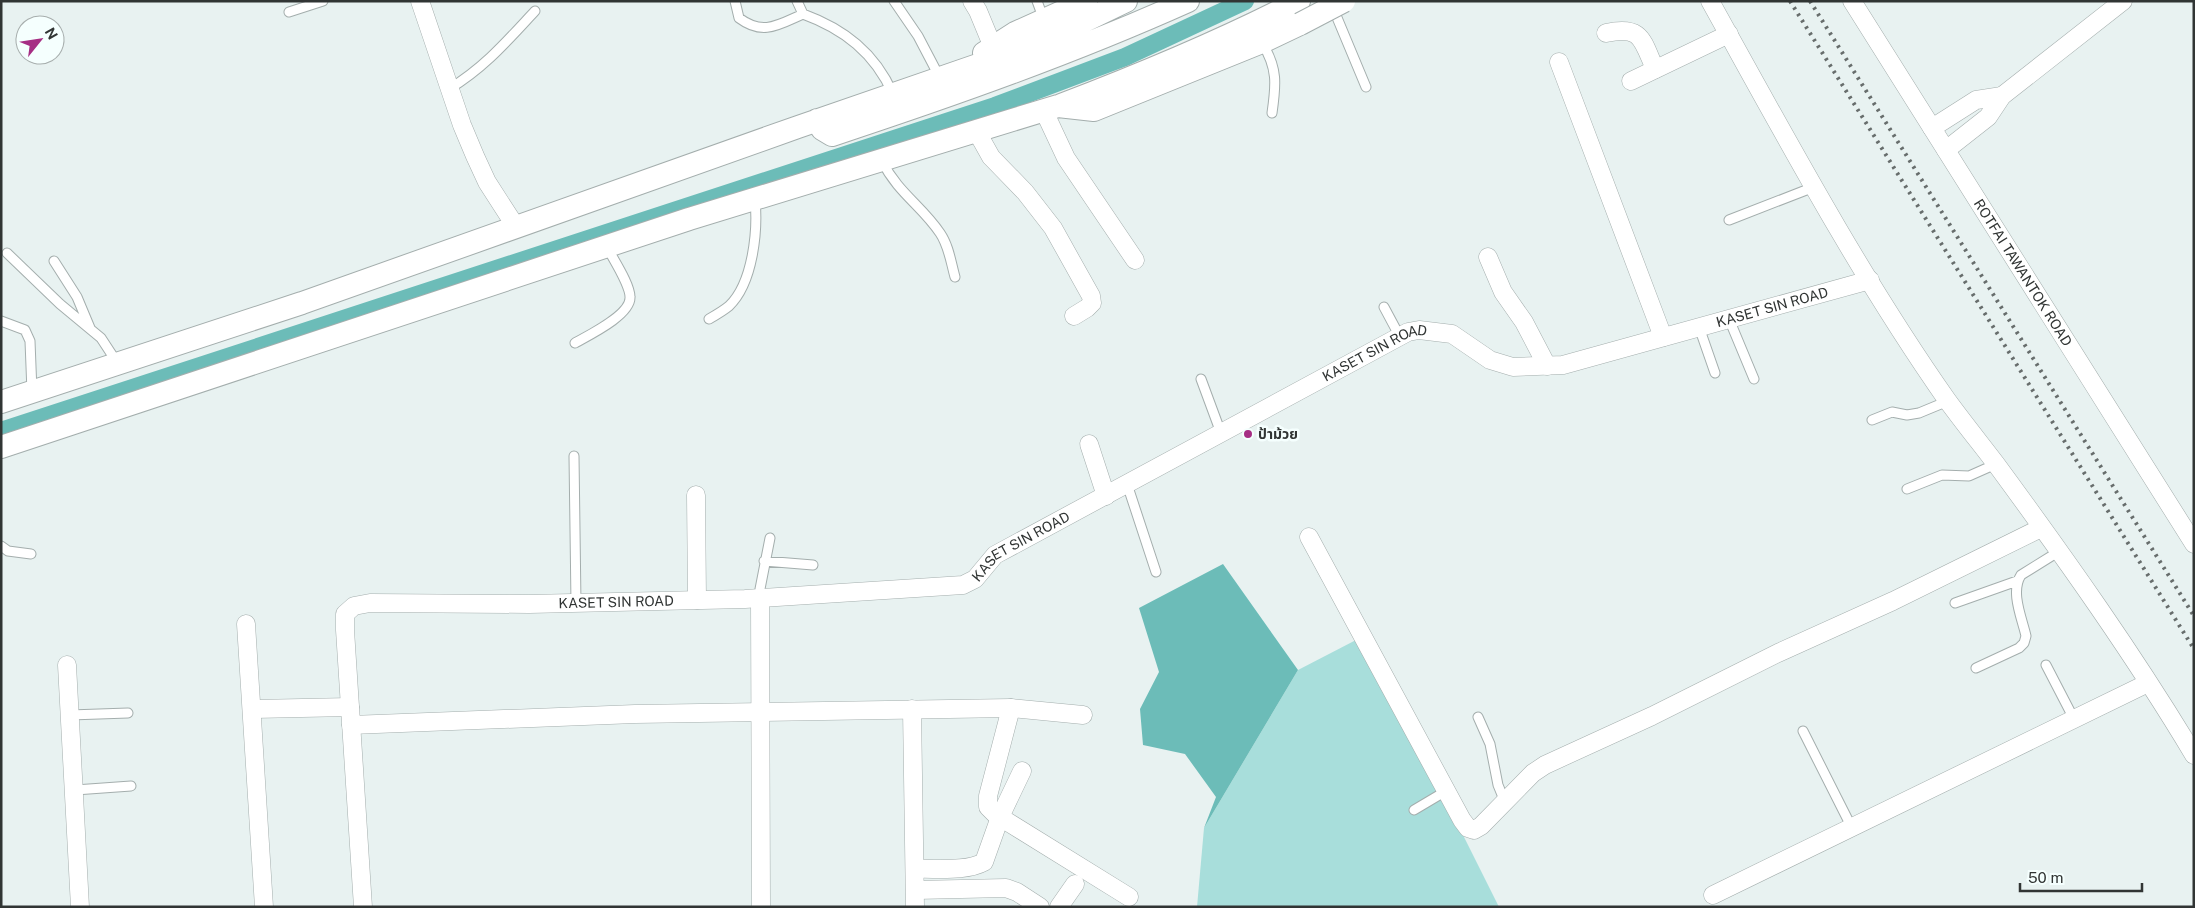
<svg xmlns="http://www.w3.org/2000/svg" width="2195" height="908" viewBox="0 0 2195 908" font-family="'Public Sans','Noto Sans Thai',sans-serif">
	<rect width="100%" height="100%" fill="#e8f2f1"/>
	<path fill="#a8dedb" d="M1356,640L1462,833L1499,907H1197L1204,828L1298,670Z"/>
	<path fill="#6cbcb8" d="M1223,564L1298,670L1204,828L1216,797L1185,754L1143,745L1140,709L1159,672L1139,608Z"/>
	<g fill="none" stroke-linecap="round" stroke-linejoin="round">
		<path stroke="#6cbcb8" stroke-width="18" d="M1,431L995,106L1125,57L1245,1"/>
		<defs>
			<path id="service" d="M735,1L739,18C763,36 778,25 803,14
				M797,1L803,14C844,29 875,53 893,94
				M894,1L918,36L940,78
				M1037,1L1044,20
				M1333,8L1366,87
				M289,12L323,1
				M1262,43C1278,68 1276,85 1272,113
				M449,89C485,67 507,41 535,11
				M882,161C898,193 922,206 940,233C949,246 951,263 955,277
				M1729,220L1814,187
				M7,253L60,304L101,338L118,364
				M54,261L77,297L90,328
				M1384,307L1399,335
				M709,319C716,315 723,311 729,306C753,283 758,231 755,200
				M1729,319L1754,379
				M1,321L25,330L30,341L32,392
				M1699,327L1715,373
				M575,343C589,335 631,315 630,297C630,284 613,259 607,247
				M1201,379L1221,433
				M1872,420L1892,412L1907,415L1919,413L1948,401
				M574,456L576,603
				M1127,484L1156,572
				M1907,489L1942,475L1969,476L1996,464
				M1,546L8,551L31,554
				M764,561L813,565
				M760,598V589L770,538
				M1955,603L2017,581
				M2046,665L2074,719
				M1976,668L2019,648L2024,643L2026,636C2022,618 2010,592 2021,575L2058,552
				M70,715L128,713
				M1478,717L1490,744L1498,785L1505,802
				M1803,731L1851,826
				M75,790L131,786
				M1414,810L1446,791"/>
			<g id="minor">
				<path d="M420,1L462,125L475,156L487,182L516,227"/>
				<path d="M972,1L978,11L997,57"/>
				<path d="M1710,1C1785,136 1858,273 1947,400C1963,422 1980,443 1996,464C2065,558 2134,655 2194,755"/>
				<path id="s1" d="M1852,1L2194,544"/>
				<path d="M1606,33C1642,25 1642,40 1655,69"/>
				<path d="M1559,62L1663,337"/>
				<path d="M1631,81L1729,34"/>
				<path d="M1044,111L1066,158L1135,260"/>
				<path d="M1932,128L1976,100L2002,96"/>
				<path d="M977,132L991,157L1025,192L1053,228L1091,296L1092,303L1087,308L1074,316"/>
				<path d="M1946,150L1988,117L2002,96L2123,1"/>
				<path d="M1488,257L1503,292L1524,322L1547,366"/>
				<path d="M1089,444L1106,496"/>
				<path d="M696,495L697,600"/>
				<path d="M1309,537L1462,820L1468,828L1474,830L1481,826L1533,773L1545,765L1652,716L1778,653L1893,601L2041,528"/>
				<path d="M760,598L761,907"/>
				<path d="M246,624L264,907"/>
				<path d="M67,665L80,907"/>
				<path d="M1011,708L1083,715"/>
				<path d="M252,709L350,707"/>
				<path d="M912,709L915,907"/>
				<path d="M351,725L635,714L1011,708L988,796V807L995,814L1129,897"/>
				<path d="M915,869C936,868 966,872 984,862L1000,817L1022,771"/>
				<path d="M916,890L1006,888L1017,892L1040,907"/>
				<path d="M1713,895L2148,683"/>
				<path id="s2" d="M363,907L345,630V614L354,606L370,603L529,604L745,599L963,585L975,579L995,555L1408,332L1419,330L1452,334L1490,360L1513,367L1563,365L1870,280"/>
				<path d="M1059,907L1075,884"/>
			</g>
			<path id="tertiary" d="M984,53L1015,33L1086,1
				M1061,105C1142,74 1222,41 1299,1
				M817,120L822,129L832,135C953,95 1072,53 1188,1
				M1,402L302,303L798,127L978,65L1051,37L1126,1
				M1,447L689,219L1058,106L1094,110L1262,42L1300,24"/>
		</defs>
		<use href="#service" stroke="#a4aead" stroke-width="11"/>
		<use href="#minor" stroke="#a4aead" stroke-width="19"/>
		<use href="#tertiary" stroke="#a4aead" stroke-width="24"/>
		<use href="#service" stroke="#fff" stroke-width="9"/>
		<use href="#minor" stroke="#fff" stroke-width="18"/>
		<use href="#tertiary" stroke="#fff" stroke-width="22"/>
		<path stroke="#676d6c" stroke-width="4" stroke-dasharray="2.5 5" stroke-linecap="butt" d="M1790,1L2194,649
			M1810,1L2194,616"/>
		<defs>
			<path id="tertiary-bridge" d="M1300,24L1344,1"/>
		</defs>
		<use href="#tertiary-bridge" stroke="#a4aead" stroke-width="24" stroke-linecap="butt"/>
		<use href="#tertiary-bridge" stroke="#fff" stroke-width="22"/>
	</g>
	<circle fill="#a62e84" stroke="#f5fffe" stroke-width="2" cx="1248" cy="434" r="5"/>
	<g text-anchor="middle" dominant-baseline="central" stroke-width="5" stroke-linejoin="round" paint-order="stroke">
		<g font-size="14" fill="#313534" stroke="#f5fffe">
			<text stroke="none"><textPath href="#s1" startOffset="321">ROTFAI TAWANTOK ROAD</textPath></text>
			<text stroke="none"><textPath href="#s2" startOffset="1811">KASET SIN ROAD</textPath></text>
			<text stroke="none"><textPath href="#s2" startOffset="1391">KASET SIN ROAD</textPath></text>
			<text stroke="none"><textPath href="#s2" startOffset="986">KASET SIN ROAD</textPath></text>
			<text stroke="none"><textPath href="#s2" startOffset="568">KASET SIN ROAD</textPath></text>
		</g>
		<g font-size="14" font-weight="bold" fill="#313534" stroke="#f5fffe" text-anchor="start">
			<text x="1258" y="434">ป้าม้วย</text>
		</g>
	</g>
	<rect width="2195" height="908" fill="none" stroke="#313534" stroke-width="5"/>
	<g transform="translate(40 40) rotate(60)"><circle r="24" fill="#f5fffe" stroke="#a7aead"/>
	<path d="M0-4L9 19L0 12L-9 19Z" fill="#a62e84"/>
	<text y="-8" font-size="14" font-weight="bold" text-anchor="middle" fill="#313534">N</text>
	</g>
	<path d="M2020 883v8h122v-8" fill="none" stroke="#313534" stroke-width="2.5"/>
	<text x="2028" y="883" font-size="15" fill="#313534" stroke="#f5fffe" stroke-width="4" paint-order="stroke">50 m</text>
</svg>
